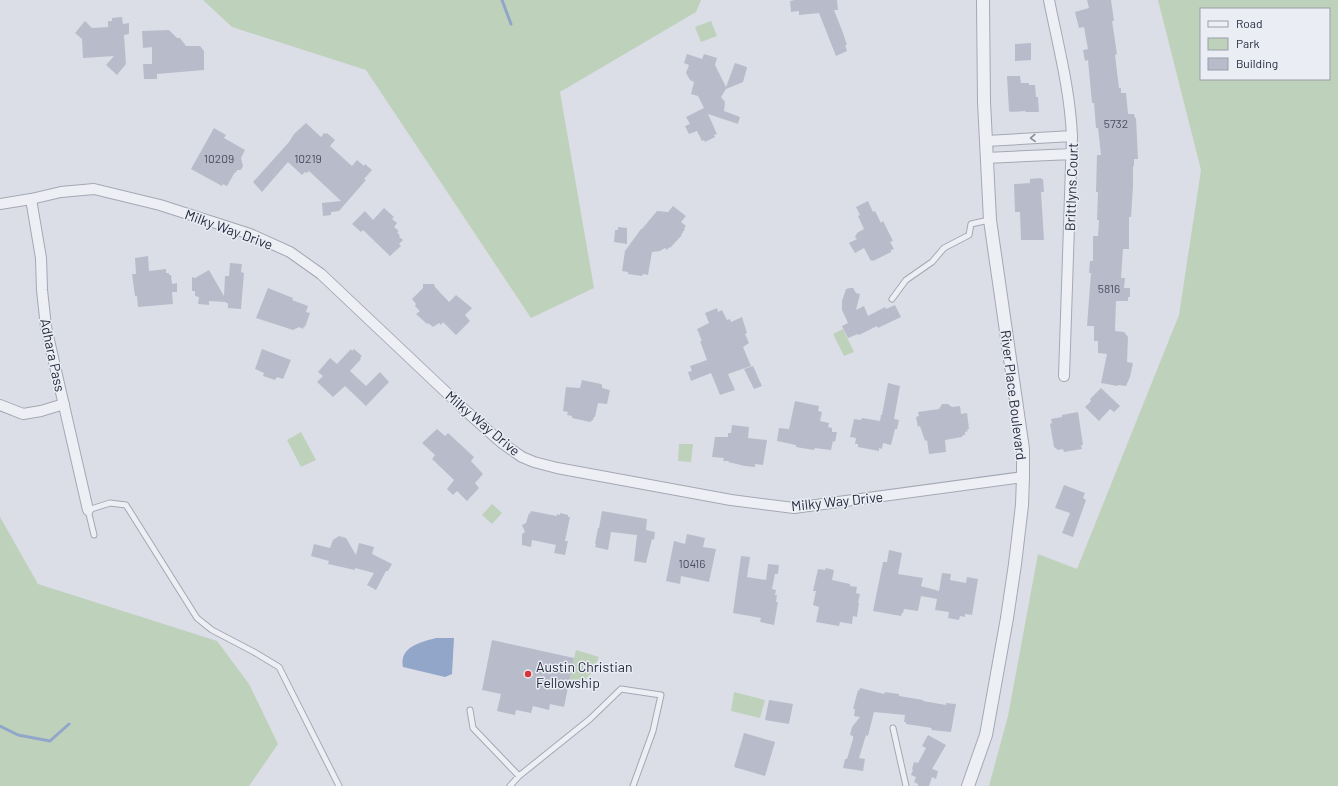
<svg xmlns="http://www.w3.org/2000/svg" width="1338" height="786" viewBox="0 0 1338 786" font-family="Barlow,sans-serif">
	<rect width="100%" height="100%" fill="#dbdee7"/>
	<path fill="#bed1bb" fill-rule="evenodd" d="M203,0H701L696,12L560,92L594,288L531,318L366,70L232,27Z
		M1158,0H1338V786H989L1008,716L1038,554L1077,569L1179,315L1201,170ZM1201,9H1329V79H1201Z
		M711,21L717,36L701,42L695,27Z
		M843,329L854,352L844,356L833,334Z
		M301,432L316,460L301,467L287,440Z
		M679,444H693L691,462L678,461Z
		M492,504L502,513L492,524L482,515Z
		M0,517L38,584L217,641L249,684L278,744L249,786H0Z
		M576,650L599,657L592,673L587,677L584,689L567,685Z
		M734,692L765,700L760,718L731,711Z"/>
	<path fill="#92a6ca" d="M436,638H454L452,674L445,677L403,667C399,646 422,642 436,638Z"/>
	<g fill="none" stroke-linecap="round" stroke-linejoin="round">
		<path stroke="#92a6ca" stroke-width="3" d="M502,0L511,24
			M0,726L18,735L50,741L69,724"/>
	</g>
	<path fill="#b8bcca" d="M795,0H837L838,10H834L843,33L847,45H845L847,51L836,56L819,13L799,15V11L791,12L790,1Z
		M1087,0H1111L1114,21H1112L1117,54L1115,55L1119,88H1121V93H1126L1128,114H1134L1135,118H1136L1138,159H1134V166H1133V187L1131,217H1129V249H1123L1121,278H1125L1124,288H1130V297H1128V301H1116L1115,331L1124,332L1128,337L1127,362L1133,363L1130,377L1126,386L1118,385V386L1101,383L1107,354L1098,353V341H1094V326H1087L1091,273H1089L1090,261H1093V236H1098L1099,220H1097L1098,192H1096L1097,155H1101L1098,128H1096L1094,103H1092L1088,60L1085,61L1083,50L1088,49L1085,33L1084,27L1079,28L1075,12L1089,8Z
		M122,17L123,24L129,23V34L124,35L126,64L117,75L106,65L114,56L83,58L82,39L75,33L85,21L92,28L108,27V21H112V18Z
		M169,30L177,38H180L186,46H200L204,51V70L157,74V79H144L143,64H152V47L143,48L142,31Z
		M1031,43V60L1015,61V44Z
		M687,54L702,59L704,54L717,58L715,65L726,87L735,63L747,67V68L743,82L726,89L721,97L725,102L724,111L740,117L738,124L708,114L717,134L714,135L715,137L705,142L704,140L702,141L697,131L689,134L685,126L690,124L686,117L704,108L698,96L691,94L694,82L690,80L686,73L689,65L684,63Z
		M1007,76H1020L1021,83H1029V85H1035L1036,97H1038L1039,112H1026L1025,111L1011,112L1009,111Z
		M306,123L321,137L324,133L326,134L327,133L335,140L330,146L352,166L357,160L364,166L365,164L372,170L364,179L366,180L339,211L331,212V215L323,216L322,203L341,201L309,171L307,173L305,172L302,175L288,162L262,192L253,182L289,142L294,134Z
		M214,128L226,135L224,138L245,150L241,158L243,166L241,170H237L236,173L235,172L227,186L223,184L222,186L191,169Z
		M1041,178V179H1043L1044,192H1041L1044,240H1021L1020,212H1015L1014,184L1030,183V179Z
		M868,201L873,212L875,211L881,223L883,221L893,241L890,242L894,249L891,250V252L873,261L872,260L871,261L864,248L855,253L849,243L857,239L855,237L857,233L864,229L858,216L860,215L856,207Z
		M673,206L686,216L681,222L686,226L684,228L685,229L681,235H682L670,248L669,247L667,250L665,248L660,251L652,252L648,275L643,274L642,276L628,274V272L622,271L625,251L641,229H642L657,211L668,212Z
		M384,208L394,217L392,219L397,223L394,227L399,231L397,232L400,236L399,237L403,240L399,244L401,246L390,256L363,230L361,232L352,224L365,211L373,220Z
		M618,227L627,228V244L614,242L615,230H618Z
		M148,256L149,271L166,269V273H169V275H171L172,284L177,283V292H172L173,304L138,307L137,296H135L132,274H136L135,258Z
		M230,263L242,264L241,272L244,273L241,309L228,308V303H226V302L209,301V305L198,304L199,297L195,296V291H192V277L195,278L209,270L224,296L225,276H229Z
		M423,284H434L435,287L449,302L456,295L472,308L465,315L470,321L456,335L443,322L441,325L439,323L433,327L428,323L427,324L416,314L420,311L415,306L416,304L412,299L423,288Z
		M268,288L293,298L292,300L308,306L306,312L310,313L305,327L304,326L303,329L299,327L293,330L256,318Z
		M850,288H853L856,293L860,294L856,310L864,306L868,316L885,307L886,309L895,305L901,317L878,328L877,326L859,335L858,334L848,338L842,326L848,323L842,310V301L846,289Z
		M717,308L718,312L722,310L727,320L730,319L731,322L742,317L747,333L745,334L749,343L743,347L751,366L728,374L735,390L720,395L711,373L691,381L688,372L692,371L690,366L707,360L700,341H702L697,329L709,323L705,313Z
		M262,349L291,360L283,379L277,377L275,380L263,376L264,373L255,369Z
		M351,349L352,351L354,349L362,356L360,358L361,359L350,371L366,386L380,372L389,382L366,406L345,386L333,397L317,382L323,376L318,372L330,358L337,364Z
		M753,366L762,386L754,389L744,369Z
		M582,380L601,384L602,385V388L610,390L607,404L598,403L595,417H594L593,420L590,422L572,418V416L567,415L568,412L563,411L566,387L580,388Z
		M888,383L900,386L894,419L899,420L897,429H895L891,445L883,443L882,449L879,448V451L858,447V444H855L856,438L850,437L854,419L861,420L862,418L880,421L881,415H882Z
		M1101,388L1120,406L1114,412L1110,409L1099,421L1085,407L1091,401L1090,399Z
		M795,401L819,406L818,411L822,412L820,421L829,423L828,427L832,428V432H837L835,442L833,441L831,450L815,448L814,450L796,447V445L777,441L779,428L789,429Z
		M942,404H948L952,407L960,406L961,414L967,413L969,429H967L968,431L965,432V435H963L962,437L945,440L946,452L929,454L927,440L925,441L920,426L918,427L916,417L919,416L918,412L939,409Z
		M1078,412L1083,445H1081L1082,449L1064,452L1063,449L1058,450L1054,447L1050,424L1052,423L1051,419L1062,417V415Z
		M732,425L749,427L748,438L767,440L763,465L755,464V467L745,466L728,462L729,461H723L724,458L712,457L715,437H728V433H731Z
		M437,429L445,436L448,433L474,457L471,461L483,474L475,483L479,488L467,501L457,491L453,495L447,489L454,480L432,459L435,455L422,443Z
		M1064,485L1085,493L1083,498L1086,500L1073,537L1062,533L1070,513L1055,508Z
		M531,511L557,516V514L560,515V513L568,515V517H570L565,541H568L565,555L554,553L556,545L532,540L531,547L522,545V534L525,532L522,525L526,523L529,513L530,514Z
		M602,511L647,519L646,530L655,532L654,540L652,539L646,563L634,561L637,535L611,532L608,550L595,547L596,544H595L598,528H599Z
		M687,534L705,538L703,547L716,549L709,582L681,576L680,584L666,581L674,541L685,544Z
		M339,536L346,538L356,555L359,543L374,547L372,554L392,564L388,571H386L376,590L367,585L374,573L355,568V570L328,564L329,561L311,556L314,544L330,548L333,540Z
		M889,550L902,553L898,574L923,578L921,586L939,591L942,573L951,574L950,580L966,583L967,577L978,579L972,615L965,614V617L960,616L959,620L948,618L949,612L935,610L937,599L921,596L918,611L904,609L903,613H902L901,616L873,611L883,562H887Z
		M741,556L750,557L747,577L766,580L768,564L779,565L778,574H775L772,589L776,590L775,595H777L776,602H778L774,625L760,622L761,618L733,613Z
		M826,568L834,570L832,580L850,584V586L857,587L856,593L860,594L858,603H859L857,617L853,616L852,624L840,622L839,626L816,622L819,607L813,605L816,591H813L818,569L825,570Z
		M492,640L574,658L564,707L550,704L549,710L533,706L531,713L516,710L515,715L497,711L501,694L482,690Z
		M860,688L884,694L885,692L899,694V696L923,700V701L946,705V703L956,704L951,732L931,730L932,728L906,724V722H904L905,715L874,712L868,736L866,735L859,758L865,759L863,771L843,768L845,759H847L853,739V736L850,735L852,727L860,717L854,716L855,709H853L858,690L859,691Z
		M769,700L793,704L789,724L765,720Z
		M744,733L775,742L765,776L734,767Z
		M928,735L946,745L932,769L938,771L936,779L932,777L929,786H918V784L914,782L916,777L911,775L913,770L912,769L914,762L918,763L926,748L922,746Z"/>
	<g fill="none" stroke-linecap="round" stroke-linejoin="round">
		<defs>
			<path id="service" d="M892,299L906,280L932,262L944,248L969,235L971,224L989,220
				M94,535L88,510L110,503L126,505L197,618L212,630L254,652L279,667L339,786
				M470,710L473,728L519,776
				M893,728L906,786
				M510,786L519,776L590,719L621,689L661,695L653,731L633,786"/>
			<path id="minor" d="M1049,0C1058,45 1070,90 1072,136L1064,376
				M986,141L1072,136
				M986,158L1072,154
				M31,199L41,258L42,290L46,327L88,510
				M0,204L31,199L61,192L94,189L160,205L250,234L290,252L321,274L467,412L502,443L522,457L534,462L557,468L731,500L794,508L1023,477
				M0,405L23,414L41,411L64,404"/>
			<path id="tertiary" d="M968,786L986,735L1007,618L1015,564L1022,505L1023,477V449L990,220L984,102L983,0"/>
		</defs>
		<use href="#service" stroke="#a4a8b4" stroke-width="7"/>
		<use href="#minor" stroke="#a4a8b4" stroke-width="12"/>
		<use href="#tertiary" stroke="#a4a8b4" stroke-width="14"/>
		<use href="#service" stroke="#eeeff5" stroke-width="5"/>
		<use href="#minor" stroke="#eeeff5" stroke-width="10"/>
		<use href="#tertiary" stroke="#eeeff5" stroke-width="12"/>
	</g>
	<defs><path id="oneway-chevron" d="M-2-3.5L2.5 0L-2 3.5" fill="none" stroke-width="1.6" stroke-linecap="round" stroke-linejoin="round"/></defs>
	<use stroke="#898c99" href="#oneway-chevron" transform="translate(1033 138) rotate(177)"/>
	<circle fill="#d73538" stroke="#eaedf4" stroke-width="1.5" cx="528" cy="674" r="4"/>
	<g text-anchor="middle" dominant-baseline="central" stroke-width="3" stroke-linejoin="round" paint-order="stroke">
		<g font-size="12" fill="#494e60">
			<text x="1116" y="123">5732</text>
			<text x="219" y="158">10209</text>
			<text x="308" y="158">10219</text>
			<text x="1109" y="288">5816</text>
			<text x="692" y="563">10416</text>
		</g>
		<g font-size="14" fill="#242a3d" stroke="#eaedf4">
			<text transform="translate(1071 187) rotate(-88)">Brittlyns Court</text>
			<text transform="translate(229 229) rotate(20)">Milky Way Drive</text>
			<text transform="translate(53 355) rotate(78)">Adhara Pass</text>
			<text transform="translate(1014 395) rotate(83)">River Place Boulevard</text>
			<text transform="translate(483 423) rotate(40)">Milky Way Drive</text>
			<text transform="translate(837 501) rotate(-6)">Milky Way Drive</text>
		</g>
		<g font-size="14" fill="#242a3d" stroke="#eaedf4" text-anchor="start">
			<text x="536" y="666">Austin Christian<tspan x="536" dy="16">Fellowship</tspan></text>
		</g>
	</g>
	<rect x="1200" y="8" width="130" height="72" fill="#eaedf4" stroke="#9b9fab"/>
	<rect x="1208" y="21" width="20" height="6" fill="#eeeff5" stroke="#9b9fab"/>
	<text x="1236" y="28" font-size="12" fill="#242a3d">Road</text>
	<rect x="1208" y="38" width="20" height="12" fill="#bed1bb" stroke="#9b9fab"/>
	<text x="1236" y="48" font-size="12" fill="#242a3d">Park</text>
	<rect x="1208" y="58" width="20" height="12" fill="#b8bcca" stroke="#9b9fab"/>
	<text x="1236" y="68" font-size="12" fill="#242a3d">Building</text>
</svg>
